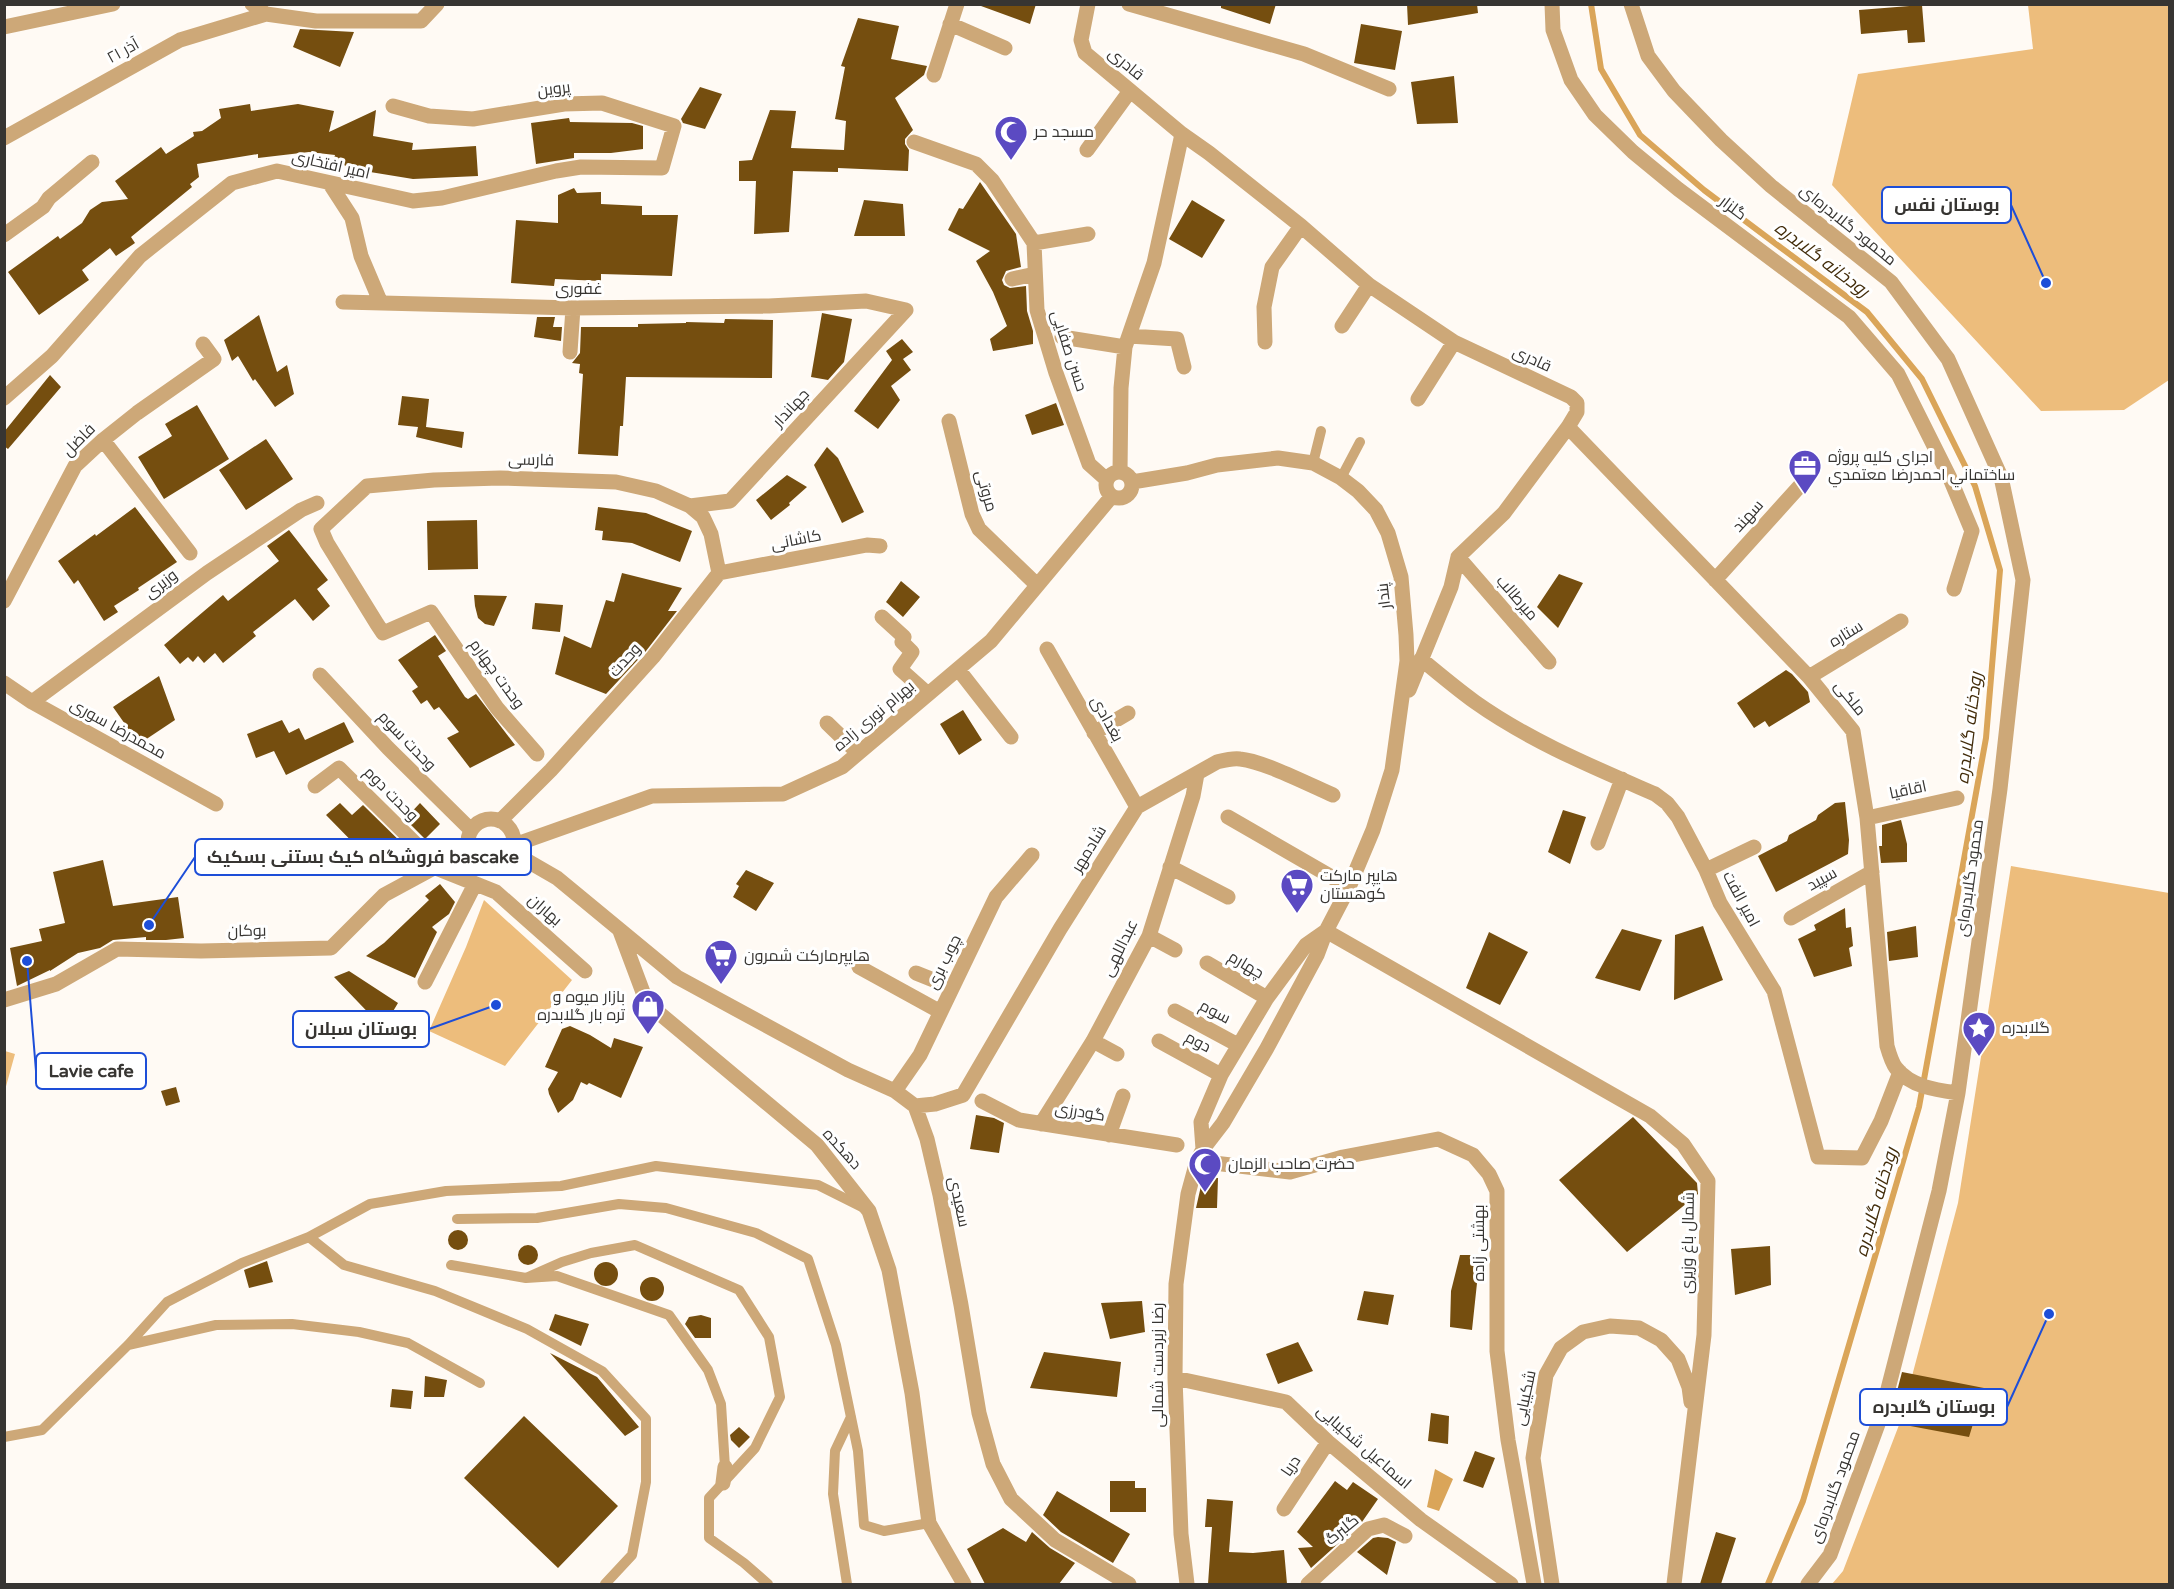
<svg xmlns="http://www.w3.org/2000/svg" width="2174" height="1589" viewBox="0 0 2174 1589" font-family="'Varela Round',Cairo,sans-serif">
	<rect width="100%" height="100%" fill="#fffaf4"/>
	<path fill="#edbd7c" d="M2028,5H2169V380L2124,410L2041,411L1832,185L1858,74L2033,49Z
		M2011,866L2169,893V1584H1832L1843,1571L1899,1425L1958,1203Z
		M484,900L572,980L505,1066L429,1031L466,947Z
		M5,1051L15,1054L5,1090L4,1051Z"/>
	<path fill="#daa559" d="M1435,1469L1453,1479L1439,1511L1427,1507Z"/>
	<g fill="none" stroke-linecap="round" stroke-linejoin="round">
		<path stroke="#daa559" stroke-width="6" d="M1591,4L1601,69L1640,135L1704,190L1867,312L1922,379L1975,486L2000,570L1986,738L1919,1107L1803,1501L1768,1584"/>
	</g>
	<path fill="#754e0f" d="M981,4H1036L1030,24L981,6Z
		M1221,4H1276L1270,24L1221,8Z
		M1407,4H1477L1478,13L1408,25Z
		M1922,5L1925,42L1908,43L1907,30L1861,34L1859,10Z
		M858,18L899,26L891,59L927,66L924,75L895,98L913,130L905,139V144L909,150L908,171L838,168V172L793,171L789,232L754,234L756,181H739V161L752,160L770,110L796,111L791,148L844,150L846,121L835,119L845,67L841,66Z
		M1361,24L1402,31L1395,70L1354,63Z
		M300,29L354,32L340,67L293,47Z
		M1454,76L1458,123L1417,124L1411,82Z
		M700,87L722,94L705,129L683,123L681,119Z
		M250,104L251,111L298,104L334,111L329,132L376,110L373,136L413,143L412,150L476,146L478,176L413,179L364,171L333,162L335,155L309,152L258,158V154L197,164L199,177L190,184L192,187L131,237L135,243L116,256L110,248L82,270L89,280L39,315L8,272L58,236L60,239L82,223L90,210L102,202L128,199L115,181L161,147L166,154L194,136L193,132L202,131L221,118L219,109Z
		M569,118L570,122L632,123L643,126V149L611,153H574V158L536,164L531,123Z
		M980,182L1016,234L1021,267L1006,271L1002,280L1004,285L1010,288L1026,286L1027,311L1033,331V344L993,351L990,339L1007,326L993,292L976,261L990,251L948,230L959,208L963,209Z
		M574,188L577,193L601,192V204L642,206V215H678L672,276L601,274V281L555,279L554,286L511,283L516,220L558,223V195Z
		M864,200L903,204L905,236H854Z
		M1192,200L1225,220L1202,258L1169,239Z
		M822,313L852,319L844,362L828,380L811,377Z
		M259,315L277,372L287,365L294,394L275,407L255,379L253,381L238,356L232,361L224,340Z
		M537,317H555L553,327H562L561,341L534,337Z
		M725,319L773,320L772,378L626,377L623,426H620L618,456L578,454L583,374L579,373L580,364L572,363L580,353L581,327H638V324L686,323V322L724,323Z
		M902,339L913,352L903,359L911,370L891,386L900,400L878,429L854,411L892,360L886,351Z
		M50,375L61,387L8,449L4,446V432Z
		M402,396L429,399L426,427L464,432L462,448L416,437L418,427L398,425Z
		M1056,403L1064,425L1032,435L1025,415Z
		M197,405L229,459L164,499L138,457L172,436L165,424Z
		M266,439L293,479L246,510L219,470Z
		M827,447L838,458L864,512L842,523L814,465Z
		M787,475L807,487L789,503L790,505L771,520L756,500Z
		M135,507L177,562L138,588L139,590L114,606L118,612L104,621L78,580L74,584L58,561L95,534L96,536Z
		M598,507L646,513L692,531L680,562L632,543L602,540L603,531L595,530Z
		M477,520L478,569L428,570L427,521Z
		M289,530L328,580L317,589L330,606L313,621L295,599L253,632L256,636L223,663L215,653L204,663L198,656L193,662L188,657L180,664L164,645L223,595L228,601L279,561L267,546Z
		M622,573L682,588L668,611H677L646,651L606,694L555,674L564,636L591,648L606,600L614,602Z
		M1559,574L1583,583L1558,628L1537,607Z
		M901,581L920,597L903,617L886,602Z
		M474,595L507,596L494,626L485,624L478,618L475,606Z
		M535,603L563,605L560,632L532,629Z
		M435,635L446,651L438,656L465,697L468,699L476,694L515,745L470,768L447,738L459,732L439,707L434,710L427,700L421,704L412,691L418,687L398,660Z
		M1786,670L1792,674L1808,692L1810,702L1769,727L1765,721L1754,728L1737,703Z
		M159,676L175,720L139,744L113,707Z
		M963,710L982,740L959,755L940,724Z
		M282,720L289,733L299,728L305,740L344,722L354,742L286,775L274,751L256,758L247,734Z
		M1845,802L1849,840L1848,854L1776,892L1758,856L1787,841L1789,835L1816,820L1818,815L1835,803Z
		M340,803L352,815L363,805L414,855L401,864L395,859L390,862L386,856L374,864L326,815Z
		M420,803L440,824L425,839L405,819Z
		M1563,810L1586,817L1570,864L1548,852Z
		M1901,820L1907,844V862L1881,863L1879,846H1882V825Z
		M103,860L113,906L178,897L184,938L166,940H146V937L113,940L100,948L78,953L50,971V970L17,986L10,948L42,941L39,929L65,923L53,872Z
		M746,870L774,883L756,911L733,897L739,886L736,884Z
		M440,884L455,902L449,914L432,927L437,932L415,978L366,956L384,943L429,900L425,896Z
		M1845,908L1846,928L1851,927L1853,946L1849,948L1852,966L1814,977L1798,939L1816,930L1814,925Z
		M1703,926L1723,980L1674,1000L1675,935Z
		M1916,926L1918,957L1889,961L1887,932Z
		M1622,929L1662,940L1640,991L1595,978Z
		M1489,932L1528,952L1500,1005L1466,988Z
		M349,971L398,1003L383,1028L334,977Z
		M570,1026L590,1035L611,1048L614,1038L643,1047L621,1098L589,1083L587,1085L581,1082L573,1100L558,1113L549,1094L548,1089L558,1072L545,1067L562,1029Z
		M176,1087L180,1102L166,1106L161,1091Z
		M976,1115L994,1118L1004,1123L999,1153L970,1149Z
		M1633,1117L1697,1183L1698,1194L1627,1252L1559,1180Z
		M1203,1177L1218,1178L1217,1208H1196Z
		M448 1240a10 10 0 1 1 20 0a10 10 0 1 1-20 0Z
		M518 1255a10 10 0 1 1 20 0a10 10 0 1 1-20 0Z
		M1770,1246L1771,1285L1735,1295L1731,1249Z
		M1460,1255H1480L1472,1330L1450,1327L1451,1291Z
		M267,1261L273,1282L249,1288L244,1270Z
		M594 1274a12 12 0 1 1 24 0a12 12 0 1 1-24 0Z
		M640 1289a12 12 0 1 1 24 0a12 12 0 1 1-24 0Z
		M1364,1291L1394,1295L1388,1325L1357,1320Z
		M1142,1301L1145,1332L1110,1339L1101,1303Z
		M555,1314L589,1324L581,1346L549,1330Z
		M701,1315L711,1318V1338H695L685,1324L689,1317Z
		M1298,1342L1313,1371L1278,1384L1266,1354Z
		M1044,1352L1121,1362L1117,1397L1030,1388Z
		M550,1353L597,1377L639,1427L625,1436Z
		M1902,1372L1984,1388L1969,1437L1889,1422Z
		M425,1376L447,1380L444,1397H424Z
		M392,1389L413,1391L411,1409L390,1407Z
		M1431,1413L1449,1416L1448,1444L1428,1441Z
		M524,1416L618,1506L558,1568L464,1478Z
		M739,1427L750,1437L739,1448L731,1440L730,1435Z
		M1475,1451L1495,1458L1483,1488L1463,1481Z
		M1110,1481H1135V1488H1146V1512H1110Z
		M1335,1481L1347,1490L1353,1482L1378,1499L1362,1522L1311,1568L1298,1548L1313,1547L1297,1532Z
		M1057,1491L1130,1534L1113,1563L1061,1532L1043,1515Z
		M1207,1499L1233,1501L1229,1552L1253,1553L1284,1550L1287,1584H1208L1212,1527H1205Z
		M1003,1528L1026,1542L1032,1532L1050,1548L1075,1563L1059,1584H985L967,1549Z
		M1716,1532L1736,1538L1721,1584H1700Z
		M1378,1537L1388,1538L1396,1542L1387,1575L1357,1552L1373,1538Z"/>
	<g fill="none" stroke-linecap="round" stroke-linejoin="round">
		<path stroke="#cda878" stroke-width="10" d="M1313,463L1321,431
			M1341,478L1360,442
			M457,1219L537,1218L619,1204L666,1208L756,1233L808,1259L836,1345L858,1451L864,1525L884,1531L929,1523
			M309,1237L344,1265L435,1291L527,1329L602,1371L646,1419V1482L632,1555L605,1584
			M451,1265L526,1278L557,1276L669,1315L708,1370L721,1404L725,1467
			M526,1278L562,1262L591,1253L635,1245L739,1290L769,1337L780,1397L755,1448L709,1498V1538L744,1563L768,1584
			M128,1345L216,1325L292,1324L359,1332L408,1343L480,1383
			M4,1437L42,1430L128,1345L167,1302L242,1263L309,1237L370,1204L446,1191L561,1186L656,1166L818,1185L866,1209
			M847,1584L833,1494L835,1451L851,1417"/>
		<path stroke="#cda878" stroke-width="15" d="M252,4L266,14L316,21H421L437,4
			M1088,4L1081,40L1085,53L1182,134L1209,153L1301,226L1369,285L1454,342L1571,397L1577,403V412L1568,427L1504,513L1458,557L1451,587L1409,690
			M1129,4L1304,54L1389,89
			M1552,4L1553,30L1571,80L1595,115L1633,152L1678,189L1849,317L1898,374L1949,476L1972,531L1954,589
			M1631,4L1648,56L1674,91L1721,140L1771,186L1891,282L1948,359L2001,477L2023,580L2000,789L1958,1093L1939,1191L1881,1416L1830,1555L1808,1584
			M950,24L1005,48
			M4,27L113,4
			M934,75L957,4
			M4,138L180,40L266,14
			M914,142L976,164L992,180L1034,243L1037,310L1056,373L1089,464L1107,480
			M1087,150L1130,91
			M330,184L352,218L361,256L380,301
			M4,235L43,207L49,198L92,162
			M1034,243L1088,234
			M1012,279L1035,274
			M343,302L573,308L769,306L866,301L906,310L730,501L690,506
			M1342,326L1369,285
			M1129,336L1177,339L1184,367
			M1062,337L1125,347
			M1265,342L1264,307L1272,267L1301,226
			M570,352L573,308
			M4,398L52,356L140,256L232,183L277,171L413,201L442,198L556,171L581,167L662,168L674,126L602,103L564,104L473,119L429,116L393,106
			M1418,399L1454,342
			M949,421L972,514L979,529L1037,585
			M1568,427L1809,677L1853,731L1867,818L1887,1046C1889,1053 1892,1063 1896,1068C1911,1087 1936,1090 1958,1093
			M103,440L190,553
			M1120,472L1121,388L1125,347L1154,263L1182,134
			M1106 485a13 13 0 1 1 26 0a13 13 0 1 1-26 0Z
			M1132,482L1187,473L1217,465L1278,458L1313,463L1341,478L1358,491L1376,510L1388,533L1401,577L1406,635L1407,661L1392,770L1373,830L1349,887L1326,931L1317,955L1267,1048L1223,1123L1203,1149L1197,1161L1188,1194L1176,1284L1175,1378L1181,1534L1187,1584
			M1458,557L1549,662
			M719,573L867,545L880,546
			M1715,580L1808,477
			M4,601L75,466L103,440L137,413L214,359L203,344
			M882,617L904,637L902,642L912,652L900,669L928,694
			M1047,649L1137,807
			M1421,659C1439,674 1457,689 1475,702C1530,741 1593,767 1655,794L1667,803L1678,817L1706,870L1720,903L1774,991L1818,1157L1862,1158L1881,1121L1900,1072
			M958,669L1011,737
			M320,675L388,748L471,830
			M1809,677L1901,621
			M4,683L32,702L216,804
			M32,702L207,573L301,510L317,503
			M827,723L858,753
			M1094,733L1128,713
			M315,786L339,768L427,855L436,868L496,892L585,971
			M1228,817L1349,887
			M1867,818L1957,798
			M468 842a23 23 0 1 1 46 0a23 23 0 1 1-46 0Z
			M500,821L551,770L653,657L719,573L711,534L703,517L690,506L656,491L616,482L500,478L434,480L367,486L321,529L327,543L377,624L383,633L431,612L497,708L537,754
			M1598,843L1622,779
			M514,845L652,796L783,794L842,767L991,641L1112,496
			M512,852L557,878L677,977L848,1070L895,1091L915,1106L927,1139L940,1195L961,1305L979,1413L993,1464L1011,1499L1055,1540L1129,1584
			M1170,867L1228,897
			M1706,870L1754,847
			M1791,918L1872,872
			M620,931L647,1003L817,1145L869,1211L889,1270L912,1393L929,1523L964,1584
			M1326,931L1650,1116L1683,1144L1708,1181L1704,1335L1674,1584
			M1149,936L1175,950
			M1207,963L1267,998
			M859,967L939,1011
			M916,973L951,987
			M425,982L475,884
			M4,1000L56,984L117,949L201,951L331,948L384,895L469,849
			M1175,1011L1238,1045
			M1093,1041L1117,1054
			M1159,1041L1221,1075
			M895,1091L920,1055L996,897L1032,855
			M982,1101L1019,1120L1177,1145
			M915,1106L935,1104L963,1095L1060,929L1137,807L1217,762C1225,760 1232,758 1240,759C1263,761 1310,785 1333,795
			M1041,1124L1093,1041L1149,936L1193,796L1197,774
			M1109,1135L1123,1096
			M1203,1149L1201,1122L1221,1075L1267,998L1306,945L1326,931
			M1197,1161L1290,1172L1343,1157L1438,1139L1473,1155L1489,1174L1497,1191V1351L1508,1440L1534,1584
			M1175,1378L1286,1402L1328,1442L1421,1520L1511,1584
			M723,1483L725,1467
			M1284,1509L1328,1442
			M1308,1584L1368,1529L1384,1525L1405,1536
			M1552,1584L1533,1458L1546,1375L1561,1348L1583,1332L1610,1326L1639,1328L1661,1340L1678,1359L1689,1387L1691,1402"/>
	</g>
	<defs>
		<symbol id="mosque-pin" viewBox="-11 -11 22 30"><path d="M0 17L-7.5 6A9.5 9.5 0 1 1 7.5 6Z" fill="#5b4ac2" stroke="#fff"/><path d="M3.5-4.9A6 6 0 1 0 3.5 4.9A5 5 0 1 1 3.5-4.9Z" fill="#fff"/></symbol>
		<symbol id="office-pin" viewBox="-11 -11 22 30"><path d="M0 17L-7.5 6A9.5 9.5 0 1 1 7.5 6Z" fill="#5b4ac2" stroke="#fff"/><path d="M-6-3h4V-5.5h4V-3h4V5H-6ZM-1-4.5V-3h2v-1.5ZM-6 0V1H6V0Z" fill="#fff"/></symbol>
		<symbol id="supermarket-pin" viewBox="-11 -11 22 30"><path d="M0 17L-7.5 6A9.5 9.5 0 1 1 7.5 6Z" fill="#5b4ac2" stroke="#fff"/><path d="M-6-5.5h2.5l.6 2H6L4.5 2H-2.5L-4.4-4H-6ZM-1.5 3.2a1.3 1.3 0 1 0 .1 0ZM3 3.2a1.3 1.3 0 1 0 .1 0Z" fill="#fff"/></symbol>
		<symbol id="shop-pin" viewBox="-11 -11 22 30"><path d="M0 17L-7.5 6A9.5 9.5 0 1 1 7.5 6Z" fill="#5b4ac2" stroke="#fff"/><path d="M-5-2.5h2.3a2.7 3.5 0 0 1 5.4 0H5L5.5 6h-11ZM-1.5-2.5h3a1.5 2.3 0 0 0-3 0Z" fill="#fff"/></symbol>
		<symbol id="sight-pin" viewBox="-11 -11 22 30"><path d="M0 17L-7.5 6A9.5 9.5 0 1 1 7.5 6Z" fill="#5b4ac2" stroke="#fff"/><path d="M0-6L1.8-2.2L6-1.7L2.9 1.2L3.7 5.4L0 3.3L-3.7 5.4L-2.9 1.2L-6-1.7L-1.8-2.2Z" fill="#fff"/></symbol>
	</defs>
	<g fill-rule="evenodd">
		<use href="#mosque-pin" x="992" y="113" width="38" height="52"/>
		<use href="#office-pin" x="1786" y="447" width="38" height="52"/>
		<use href="#supermarket-pin" x="1278" y="866" width="38" height="52"/>
		<use href="#supermarket-pin" x="702" y="937" width="38" height="52"/>
		<use href="#shop-pin" x="629" y="987" width="38" height="52"/>
		<use href="#sight-pin" x="1960" y="1009" width="38" height="52"/>
		<use href="#mosque-pin" x="1186" y="1145" width="38" height="52"/>
	</g>
	<g text-anchor="middle" dominant-baseline="central" stroke-width="6" stroke-linejoin="round" paint-order="stroke">
		<g font-size="16" fill="#373532" stroke="#fff">
			<text transform="translate(123 51) rotate(-29)">۲۱ آذر</text>
			<text transform="translate(1126 64) rotate(40)">قادری</text>
			<text transform="translate(554 89) rotate(-7)">پروین</text>
			<text transform="translate(331 165) rotate(13)">امیر افتخاری</text>
			<text transform="translate(1733 208) rotate(37)">گلزار</text>
			<text transform="translate(1848 225) rotate(39)">محمود گلابدره‌ای</text>
			<text x="579" y="289">غفوری</text>
			<text transform="translate(1069 351) rotate(72)">حسن صفایی</text>
			<text transform="translate(1532 359) rotate(25)">قادری</text>
			<text transform="translate(791 408) rotate(-47)">جهاندار</text>
			<text transform="translate(79 440) rotate(-45)">فاضل</text>
			<text transform="translate(531 460) rotate(1)">فارسی</text>
			<text transform="translate(986 491) rotate(74)">مروتی</text>
			<text transform="translate(1748 516) rotate(-48)">سهند</text>
			<text transform="translate(796 540) rotate(-11)">کاشانی</text>
			<text transform="translate(161 584) rotate(-37)">وزیری</text>
			<text transform="translate(1384 596) rotate(-97)">پندار</text>
			<text transform="translate(1517 598) rotate(49)">میرطالب</text>
			<text transform="translate(1846 634) rotate(-31)">ستاره</text>
			<text transform="translate(625 660) rotate(-48)">وحدت</text>
			<text transform="translate(497 674) rotate(54)">وحدت چهارم</text>
			<text transform="translate(1850 698) rotate(51)">ملکی</text>
			<text transform="translate(874 716) rotate(-40)">بهرام نوری زاده</text>
			<text transform="translate(1107 719) rotate(61)">بغدادی</text>
			<text transform="translate(118 729) rotate(29)">محمدرضا سوری</text>
			<text transform="translate(407 741) rotate(46)">وحدت سوم</text>
			<text transform="translate(1908 790) rotate(-12)">اقاقیا</text>
			<text transform="translate(391 794) rotate(45)">وحدت دوم</text>
			<text transform="translate(1089 849) rotate(-58)">شادمهر</text>
			<text transform="translate(1970 878) rotate(-82)">محمود گلابدره‌ای</text>
			<text transform="translate(1822 879) rotate(-29)">سپید</text>
			<text transform="translate(1741 899) rotate(62)">امیر الفت</text>
			<text transform="translate(545 910) rotate(41)">بهاران</text>
			<text transform="translate(247 931) rotate(-1)">بوکان</text>
			<text transform="translate(1120 948) rotate(-64)">عبداللهی</text>
			<text transform="translate(944 962) rotate(-64)">چوب بری</text>
			<text transform="translate(1246 965) rotate(31)">چهارم</text>
			<text transform="translate(1215 1012) rotate(28)">سوم</text>
			<text transform="translate(1198 1042) rotate(28)">دوم</text>
			<text transform="translate(1080 1112) rotate(9)">گودرزی</text>
			<text transform="translate(842 1149) rotate(48)">دهکده</text>
			<text transform="translate(959 1202) rotate(78)">سعیدی</text>
			<text transform="translate(1479 1243) rotate(-90)">بهشتی زاده</text>
			<text transform="translate(1688 1243) rotate(-89)">شمال باغ وزیری</text>
			<text transform="translate(1158 1365) rotate(-90)">رضا زبردست شمالی</text>
			<text transform="translate(1525 1398) rotate(-78)">شکیبایی</text>
			<text transform="translate(1364 1447) rotate(41)">اسماعیل شکیبایی</text>
			<text transform="translate(1291 1466) rotate(-56)">دریا</text>
			<text transform="translate(1835 1487) rotate(-70)">محمود گلابدره‌ای</text>
			<text transform="translate(1342 1530) rotate(-39)">گلبرگ</text>
		</g>
		<g font-size="16" fill="#373532" stroke="#fff" text-anchor="start">
			<text x="1034" y="132">مسجد حر</text>
			<text x="1828" y="457">اجراي كليه پروژه<tspan x="1828" dy="18">ساختماني احمدرضا معتمدي</tspan></text>
			<text x="1320" y="876">هایپر مارکت<tspan x="1320" dy="18">کوهستان</tspan></text>
			<text x="744" y="956">هایپرمارکت شمرون</text>
			<text x="625" y="997" text-anchor="end">بازار میوه و<tspan x="625" dy="18">تره بار گلابدره</tspan></text>
			<text x="2002" y="1028">گلابدره</text>
			<text x="1228" y="1164">حضرت صاحب الزمان</text>
		</g>
		<g font-size="18" font-style="italic" fill="#432d0b" stroke="#fff">
			<text transform="translate(1822 259) rotate(37)">رودخانه گلابدره</text>
			<text transform="translate(1969 728) rotate(-83)">رودخانه گلابدره</text>
			<text transform="translate(1876 1202) rotate(-74)">رودخانه گلابدره</text>
		</g>
	</g>
	<path fill="none" stroke="#1d4ed8" stroke-width="2" d="M2046 283L2011 205M149 925L195 857M496 1005L429 1029M27 961L36 1071M2049 1314L2007 1407"/>
	<g fill="#1d4ed8" stroke="#fff" stroke-width="2">
		<circle cx="2046" cy="283" r="6"/>
		<circle cx="149" cy="925" r="6"/>
		<circle cx="496" cy="1005" r="6"/>
		<circle cx="27" cy="961" r="6"/>
		<circle cx="2049" cy="1314" r="6"/>
	</g>
	<g fill="#fff" stroke="#1d4ed8" stroke-width="2">
		<rect x="1882" y="187" width="129" height="36" rx="6"/>
		<rect x="195" y="839" width="336" height="36" rx="6"/>
		<rect x="293" y="1011" width="136" height="36" rx="6"/>
		<rect x="36" y="1053" width="110" height="36" rx="6"/>
		<rect x="1860" y="1389" width="147" height="36" rx="6"/>
	</g>
	<g font-size="18" text-anchor="middle" font-weight="bold" fill="#373532">
		<text x="1947" y="211">بوستان نفس</text>
		<text x="363" y="863">فروشگاه کیک بستنی بسکیک bascake</text>
		<text x="361" y="1035">بوستان سبلان</text>
		<text x="91" y="1077">Lavie cafe</text>
		<text x="1934" y="1413">بوستان گلابدره</text>
	</g>
	<rect width="2174" height="1589" fill="none" stroke="#373532" stroke-width="12"/>
</svg>
